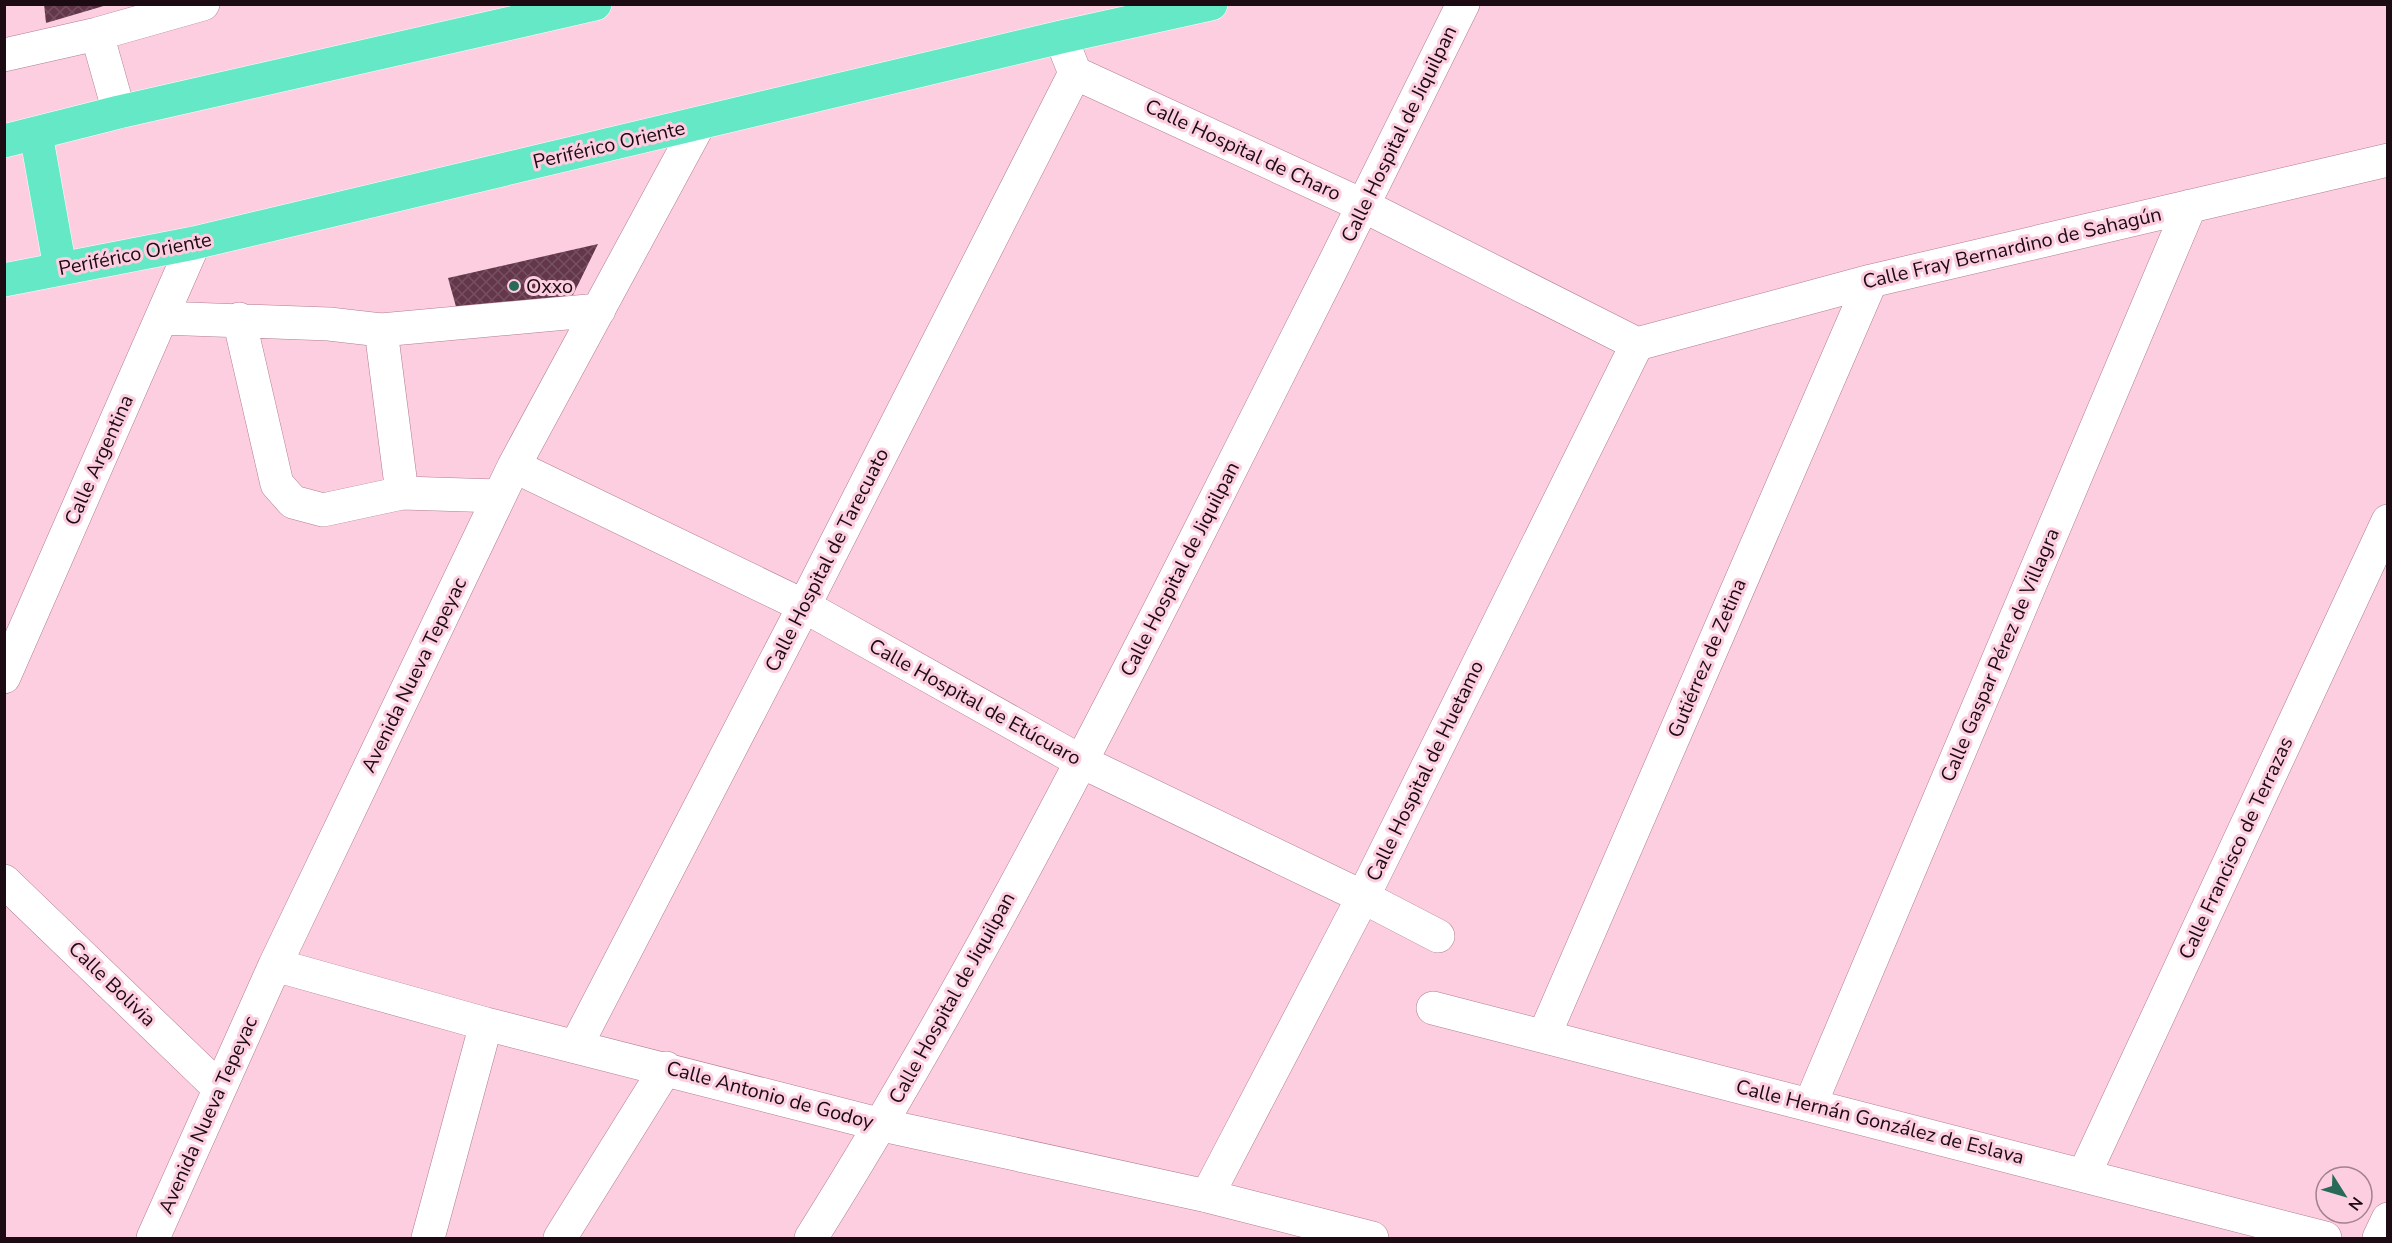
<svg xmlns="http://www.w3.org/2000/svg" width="2392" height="1243" viewBox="0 0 2392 1243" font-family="'Nunito Sans',sans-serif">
	<defs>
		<pattern id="building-cross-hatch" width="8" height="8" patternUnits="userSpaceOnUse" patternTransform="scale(1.5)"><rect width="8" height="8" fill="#63364a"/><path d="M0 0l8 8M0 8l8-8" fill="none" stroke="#755060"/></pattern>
	</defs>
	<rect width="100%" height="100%" fill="#fccee0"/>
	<path fill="url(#building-cross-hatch)" d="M44,4H107V5L46,23Z
		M598,244L573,295L460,321L448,278Z"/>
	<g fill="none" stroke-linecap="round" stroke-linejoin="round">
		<defs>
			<path id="minor" d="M97,34L119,112
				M1067,53L1075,73L1364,206L1637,344
				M4,55L97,34L203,4
				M161,318L329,324L381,330L402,493L499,496
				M239,319L277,484L293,502L323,510L402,493
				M381,330L599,310
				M1637,344L1871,281L2388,160
				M514,466L804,606L1082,762L1363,897L1438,936
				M4,677L194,243
				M4,881L219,1088
				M275,965L486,1024L882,1125L1207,1196L1372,1238
				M1433,1008L2325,1238
				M1544,1036L1871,281
				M576,1046L804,606L1075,73
				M1810,1105L2190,206
				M2084,1175L2388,521
				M1207,1196L1363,897L1637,344
				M153,1238L275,965L514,466L699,124
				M428,1238L486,1024
				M560,1238L666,1068
				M811,1238C953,1012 1076,775 1196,538C1286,360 1375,183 1463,4
				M2379,1238L2388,1219"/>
			<path id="highway" d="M36,134L60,268
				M4,141L119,112L595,4
				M4,280L194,243L1061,37L1211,4"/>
		</defs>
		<use href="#minor" stroke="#b17d92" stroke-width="34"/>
		<use href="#highway" stroke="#fff" stroke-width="34"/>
		<use href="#minor" stroke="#fff" stroke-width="33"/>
		<use href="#highway" stroke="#65e8c6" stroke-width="33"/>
	</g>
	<circle fill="#286958" stroke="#fccee0" stroke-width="2" cx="514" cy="286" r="6"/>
	<g text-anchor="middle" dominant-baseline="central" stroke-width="6" stroke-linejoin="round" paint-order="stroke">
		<g font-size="20" fill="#1d0b13" stroke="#fccee0">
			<text transform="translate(1399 134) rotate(-64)">Calle Hospital de Jiquilpan</text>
			<text transform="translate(609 145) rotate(-13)">Periférico Oriente</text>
			<text transform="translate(1243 150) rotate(25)">Calle Hospital de Charo</text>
			<text transform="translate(2012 248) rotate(-13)">Calle Fray Bernardino de Sahagún</text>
			<text transform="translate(135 254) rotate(-11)">Periférico Oriente</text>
			<text transform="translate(99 460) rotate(-66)">Calle Argentina</text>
			<text transform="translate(827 560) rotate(-63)">Calle Hospital de Tarecuato</text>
			<text transform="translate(1180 569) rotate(-63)">Calle Hospital de Jiquilpan</text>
			<text transform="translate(2000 655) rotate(-67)">Calle Gaspar Pérez de Villagra</text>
			<text transform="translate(1707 658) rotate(-67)">Gutiérrez de Zetina</text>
			<text transform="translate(414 675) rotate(-64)">Avenida Nueva Tepeyac</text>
			<text transform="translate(975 702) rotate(29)">Calle Hospital de Etúcuaro</text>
			<text transform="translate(1425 771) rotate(-64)">Calle Hospital de Huetamo</text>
			<text transform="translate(2236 848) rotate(-65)">Calle Francisco de Terrazas</text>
			<text transform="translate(112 984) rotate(44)">Calle Bolivia</text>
			<text transform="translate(952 998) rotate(-61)">Calle Hospital de Jiquilpan</text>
			<text transform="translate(770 1095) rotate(15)">Calle Antonio de Godoy</text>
			<text transform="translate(208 1115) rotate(-66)">Avenida Nueva Tepeyac</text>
			<text transform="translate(1880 1122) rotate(14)">Calle Hernán González de Eslava</text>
		</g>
		<g font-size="20" fill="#1d0b13" stroke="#fccee0" text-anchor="start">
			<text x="526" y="286">Oxxo</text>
		</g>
	</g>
	<rect width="2392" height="1243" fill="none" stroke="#1d0b13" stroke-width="12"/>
	<g transform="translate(2344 1195) rotate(127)"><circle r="28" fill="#fccee0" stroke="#a3808e" stroke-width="1.5"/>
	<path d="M0-4.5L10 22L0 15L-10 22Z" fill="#286958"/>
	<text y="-9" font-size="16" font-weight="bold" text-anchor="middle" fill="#1d0b13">N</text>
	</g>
</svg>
